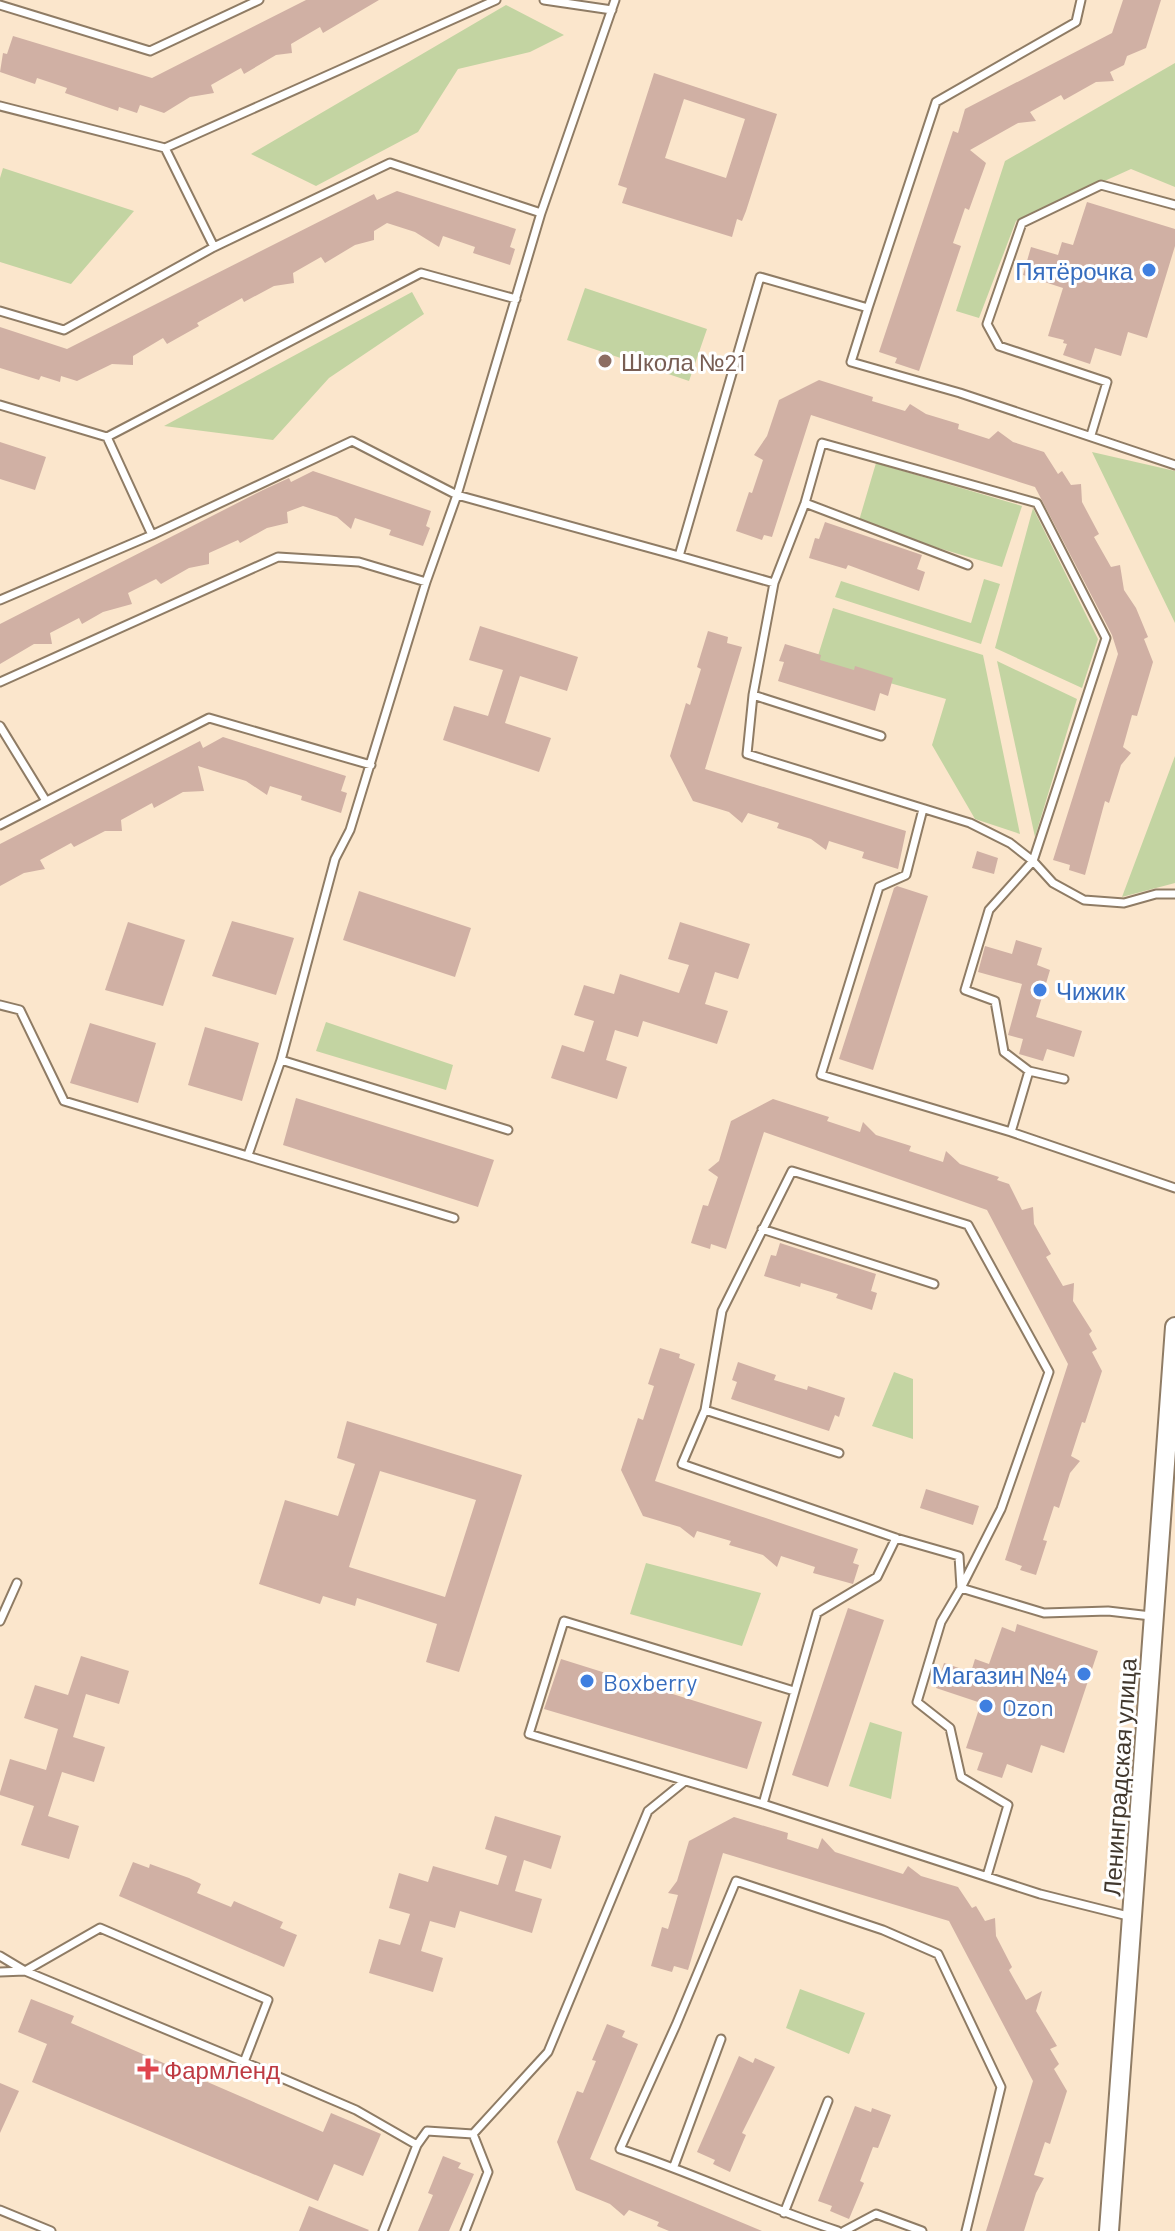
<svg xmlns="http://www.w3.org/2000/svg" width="1175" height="2231" viewBox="0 0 1175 2231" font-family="Barlow,sans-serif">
	<rect width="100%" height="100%" fill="#fbe6cc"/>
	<path fill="#c3d4a2" d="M506,5L564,35L530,52L458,69L418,132L316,186L251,154Z
		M1175,63V187L1131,169L1016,221L979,318L956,311L1005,161Z
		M3,168L134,211L71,284L0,262V178Z
		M585,288L707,329L689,381L567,340Z
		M412,292L424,314L329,378L273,440L164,426Z
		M1092,452L1175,471V623Z
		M876,463L1022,506L1002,567L858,524Z
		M1033,508L1098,639L1082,688L995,648Z
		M984,579L1000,584L981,644L835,597L841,581L971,623Z
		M833,608L983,655L1020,834L975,819L932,745L946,699L816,662Z
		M997,661L1077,699L1035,837Z
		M1175,756V883L1122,897Z
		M326,1022L453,1065L446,1090L316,1051Z
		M894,1372L913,1379V1439L872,1426Z
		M646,1563L761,1593L742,1646L630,1614Z
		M870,1722L902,1732L891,1799L849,1786Z
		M800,1989L865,2013L849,2054L786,2028Z"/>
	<path fill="#d0b0a4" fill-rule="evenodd" d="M306,0H379L323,33L320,27L291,44L292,53L276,55L244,74L241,68L211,85L214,93L190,97L164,113L140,105L137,113L119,107L118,111L65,93L67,88L37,78L35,84L0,72L3,53L7,54L13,36L152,78Z
		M1123,0H1161L1146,48L1127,56L1124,65L1110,72L1114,81L1096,82L1064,100L1061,95L1030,112L1036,121L1018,123L970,150L986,163L969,210L965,208L953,243L961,246L919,371L895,363L897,358L879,352L953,131L958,133L965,109L1112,33Z
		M654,73L777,114L746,211L742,221L737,219L732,237L622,203L627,188L618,185ZM684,99L745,119L726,178L665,158Z
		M397,191L516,229L510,247L515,249L510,265L473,253L475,247L443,236L439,247L415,232L387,223L374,231V240L355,245L325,263L321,257L293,273L294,283L274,286L244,302L242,298L197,323L199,326L167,344L163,338L133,356V365L112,364L77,381L61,376L60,382L41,376L39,380L0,368V327L67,349L374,194L377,200Z
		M1087,202L1175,229V246L1147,338L1128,332L1121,356L1095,348L1090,364L1063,355L1067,344L1063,343L1064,340L1048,336L1063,288L1023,275L1031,247L1058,255L1062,242L1073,245Z
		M819,380L873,397L872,401L905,411L910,404L926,414L959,424L958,429L989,439L998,431L1013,442L1044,452L1058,474L1062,471L1071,485L1081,484L1082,502L1099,534L1094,537L1111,567L1120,565L1124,590L1136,608L1148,637L1144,639L1153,662L1137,716L1132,715L1123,747L1131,753L1121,765L1109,803L1105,801L1085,875L1069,870L1070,865L1053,860L1118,654L1112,635L1035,487L811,415L772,537L764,535L762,540L736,531L749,492L752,493L763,460L754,455L767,436L779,400Z
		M0,442L46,457L35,490L0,479Z
		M313,471L431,511L426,526L430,528L423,546L389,535L391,530L355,518L351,529L337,517L303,506L287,512L288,523L267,528L240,543L238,540L209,553V564L189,568L161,584L156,579L128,593L132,604L103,612L82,624L79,618L50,633L52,644H34L0,664V624L263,490L289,478L291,482Z
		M825,522L922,555L917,569L925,572L919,591L848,565L846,569L809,558L815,538L819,539Z
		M480,626L578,657L567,691L520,676L505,723L551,738L539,772L443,740L454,706L488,716L503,670L469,660Z
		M708,631L728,637L727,643L742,647L705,769L906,831L898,869L862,858L864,852L829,841L826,850L811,839L777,828L779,823L748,813L742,823L729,812L693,801L670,756L686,703L690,705L701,669L697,667Z
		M785,644L821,655L820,660L854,670L855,666L893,678L888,696L880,693L875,711L778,681L784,662L779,661Z
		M223,737L346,776L341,791L347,793L341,813L301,800L302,796L270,786L267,795L246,781L198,766L204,791L183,792L154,808L152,803L121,820L122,831H105L74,847L71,843L40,860L45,869L24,873L0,886V844L200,741L203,748Z
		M977,851L998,858L994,874L972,868Z
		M897,886L928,896L873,1070L839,1059L894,888Z
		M359,891L471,928L455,977L343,940Z
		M232,921L294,938L276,995L212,976Z
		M128,922L185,940L163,1006L105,990Z
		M680,922L750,944L738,979L715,972L705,1004L728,1011L717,1044L643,1021L638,1037L615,1030L606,1060L627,1067L617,1099L551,1078L562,1045L584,1052L594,1021L574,1015L584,985L614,994L620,974L679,993L689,965L668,959Z
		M1016,940L1042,948L1037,965L1050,970L1036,1017L1082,1031L1074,1057L1047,1049L1043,1061L1019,1054L1023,1039L1008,1035L1022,984L978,972L985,946L1012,954Z
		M90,1023L156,1043L138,1103L70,1083Z
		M205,1027L259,1043L242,1101L188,1085Z
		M296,1098L494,1160L478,1207L283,1145Z
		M773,1099L829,1117L827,1121L860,1132L863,1122L876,1135L911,1146L909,1151L943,1162L946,1151L960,1164L999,1177L997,1180L1009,1184L1022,1210L1033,1207L1034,1224L1051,1254L1046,1257L1063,1286L1074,1283L1073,1301L1092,1331L1089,1334L1097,1349L1092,1352L1102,1371L1085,1423L1082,1422L1071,1456L1080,1461L1070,1473L1059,1508L1054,1506L1043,1540L1047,1541L1036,1575L1020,1570L1022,1566L1005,1560L1068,1364L987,1210L764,1132L726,1249L711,1244L710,1249L691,1243L703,1205L708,1206L718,1177L708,1170L719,1161L731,1121Z
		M780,1243L876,1274L871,1291L877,1293L872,1310L836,1298L838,1294L801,1283L800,1287L764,1276L771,1255L776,1256Z
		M660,1348L680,1354L679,1358L695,1364L655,1481L858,1549L853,1563L859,1565L853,1584L813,1573L815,1567L781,1556L777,1567L763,1555L729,1545L731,1541L697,1531L694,1538L680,1527L643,1516L621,1470L638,1418L643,1420L654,1386L648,1384Z
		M738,1362L776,1375L774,1380L807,1390L808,1386L845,1398L839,1417L835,1415L829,1431L731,1399L737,1382L732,1380Z
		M347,1421L522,1475L459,1672L426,1662L437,1624L357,1598L355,1606L323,1596L320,1604L259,1584L285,1500L338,1516L355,1464L337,1458ZM380,1471L476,1500L445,1597L349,1567Z
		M926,1489L979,1506L973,1525L920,1508Z
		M848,1608L884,1620L828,1787L792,1775Z
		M1017,1624L1098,1651L1064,1753L1041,1745L1032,1773L1007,1764L1002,1778L977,1770L983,1753L966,1748L981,1703L936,1688L944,1663L971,1672L975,1659L989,1664L1002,1627L1015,1632Z
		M81,1656L129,1671L119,1704L86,1694L73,1737L105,1747L94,1782L62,1772L48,1816L79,1826L69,1859L21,1845L34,1806L0,1795V1792L10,1759L46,1770L58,1729L24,1718L35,1685L68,1695Z
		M561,1659L762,1722L747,1769L544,1709Z
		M495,1816L561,1836L551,1869L524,1860L515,1891L542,1899L532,1933L460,1911L455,1928L430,1921L421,1951L443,1958L433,1992L369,1973L379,1939L400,1945L410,1914L389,1908L399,1873L428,1882L433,1866L498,1885L507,1856L485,1849Z
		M734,1817L788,1833L787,1839L818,1849L822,1838L835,1852L903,1874L908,1866L921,1876L958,1887L972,1908L976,1906L985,1921L995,1918L996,1936L1012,1967L1009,1970L1026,2000L1042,1991L1036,2011L1057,2046L1050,2049L1059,2064L1054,2069L1067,2091L1050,2144L1045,2142L1034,2175L1044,2178L1036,2193L1024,2231H986L1033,2081L949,1921L723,1853L688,1970L674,1966L672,1972L651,1966L662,1927L668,1929L678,1895L668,1893L677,1881L689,1841Z
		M133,1862L149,1868L150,1864L189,1878L201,1884L197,1893L231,1907L234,1901L283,1922L280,1928L297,1935L284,1967L119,1896Z
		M31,1999L74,2016L71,2023L323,2132L331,2113L381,2134L363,2176L334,2164L318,2201L32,2082L47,2044L18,2032Z
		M607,2024L625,2031L622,2037L638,2044L590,2159L762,2231H669L657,2226L659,2222L629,2210L624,2216L610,2204L576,2190L557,2142L577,2091L583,2093L596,2061L592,2060Z
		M739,2056L753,2063L755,2058L775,2067L742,2133L746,2135L730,2172L713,2164L715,2160L697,2152Z
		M0,2083L19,2091L0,2133Z
		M855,2106L871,2112L872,2108L891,2115L878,2148L873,2147L860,2181L864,2183L849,2219L830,2211L832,2206L818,2201Z
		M443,2156L461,2163L458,2168L474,2174L449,2231H418L433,2195L428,2193Z
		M309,2206L369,2230L368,2231H299Z"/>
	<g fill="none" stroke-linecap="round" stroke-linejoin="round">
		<defs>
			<path id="service" d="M544,0L612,10
				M0,5L150,51L259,0
				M0,106L165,148L496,0
				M165,148L214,247
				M868,308L936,102L1076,22L1081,0
				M0,311L64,330L214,247L390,163L541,213
				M0,405L107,437L152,535L352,441L457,495L679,556
				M1091,435L1107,382L999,346L987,324L1022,223L1101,185L1175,205
				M107,437L421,273L516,299
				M805,503L968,565
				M774,583L679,556L760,277L868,308L851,362L960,393L1175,465
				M0,600L152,535
				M0,682L278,557L359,562L426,582
				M753,695L774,583L805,503L822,443L1037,503L1106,638L1033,861L989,910L965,990L995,1001L1004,1052L1029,1071L1011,1132L1175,1188
				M0,726L46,801
				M881,736L753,695L747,754L970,823L1010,843L1033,861L1053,883L1084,900L1124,903L1156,894H1175
				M923,809L906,875L879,887L821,1075L1011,1132
				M0,825L209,718L371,765
				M0,1005L20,1010L64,1101L454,1218
				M1029,1071L1064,1079
				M508,1130L281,1060L335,859L350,830L426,582L457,495L541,213L615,0
				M248,1155L281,1060
				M762,1229L934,1284
				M705,1410L839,1453
				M896,1538L877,1577L817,1613L763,1804L1040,1894L1132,1917
				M0,1621L17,1583
				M763,1804L529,1734L564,1621L794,1691
				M987,1876L1008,1805L961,1777L950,1728L917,1702L941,1622L961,1588L959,1556L896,1538L682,1464L705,1410L722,1311L792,1171L968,1225L1049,1372L1001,1509L961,1588L1044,1613L1108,1611L1151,1616
				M0,1956L25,1971L244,2062
				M0,1972L25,1971L100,1928L268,2000L244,2062L356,2110L417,2145
				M674,2166L721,2039
				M0,2210L51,2231
				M784,2213L828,2101
				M383,2231L417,2145L427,2131L473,2134L548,2052L648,1811L685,1781
				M465,2231L488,2172L473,2134
				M838,2231C764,2207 694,2173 620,2149L676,2025L736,1881L883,1930L938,1954L1001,2087L966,2231
				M844,2231L876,2214L922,2231"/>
			<path id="tertiary" d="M1109,2231L1175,1327"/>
		</defs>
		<use href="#service" stroke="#8f7c65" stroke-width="11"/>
		<use href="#tertiary" stroke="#8f7c65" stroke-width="22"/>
		<use href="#service" stroke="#fff" stroke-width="7"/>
		<use href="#tertiary" stroke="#fff" stroke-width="18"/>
	</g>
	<g fill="#3f7fe0" stroke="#fff" stroke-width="3">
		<circle cx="1149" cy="270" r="8"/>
		<circle cx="1040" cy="990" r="8"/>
		<circle cx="1084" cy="1674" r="8"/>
		<circle cx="587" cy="1681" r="8"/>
		<circle cx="986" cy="1706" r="8"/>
	</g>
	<circle fill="#8d6e63" stroke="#fff" stroke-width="3" cx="605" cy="361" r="8"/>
	<path fill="#e0444e" stroke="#fff" stroke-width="3" d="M144 2057h8v8h8v8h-8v8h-8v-8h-8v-8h8z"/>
	<g text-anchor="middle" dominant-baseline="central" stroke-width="6" stroke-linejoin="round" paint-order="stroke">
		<g font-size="24" fill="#366cbe" stroke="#fff" text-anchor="start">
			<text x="1133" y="270" text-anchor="end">Пятёрочка</text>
			<text x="1056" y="990">Чижик</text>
			<text x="1068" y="1674" text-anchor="end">Магазин №4</text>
			<text x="603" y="1681">Boxberry</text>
			<text x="1002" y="1706">Ozon</text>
		</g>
		<g font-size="24" fill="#785e54" stroke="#fff" text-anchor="start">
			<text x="621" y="361">Школа №21</text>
		</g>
		<g font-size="24" fill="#41382e" stroke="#fff">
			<text transform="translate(1119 1777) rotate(-86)">Ленинградская улица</text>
		</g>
		<g font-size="24" fill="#be3a42" stroke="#fff" text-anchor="start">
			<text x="164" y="2069">Фармленд</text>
		</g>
	</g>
</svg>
